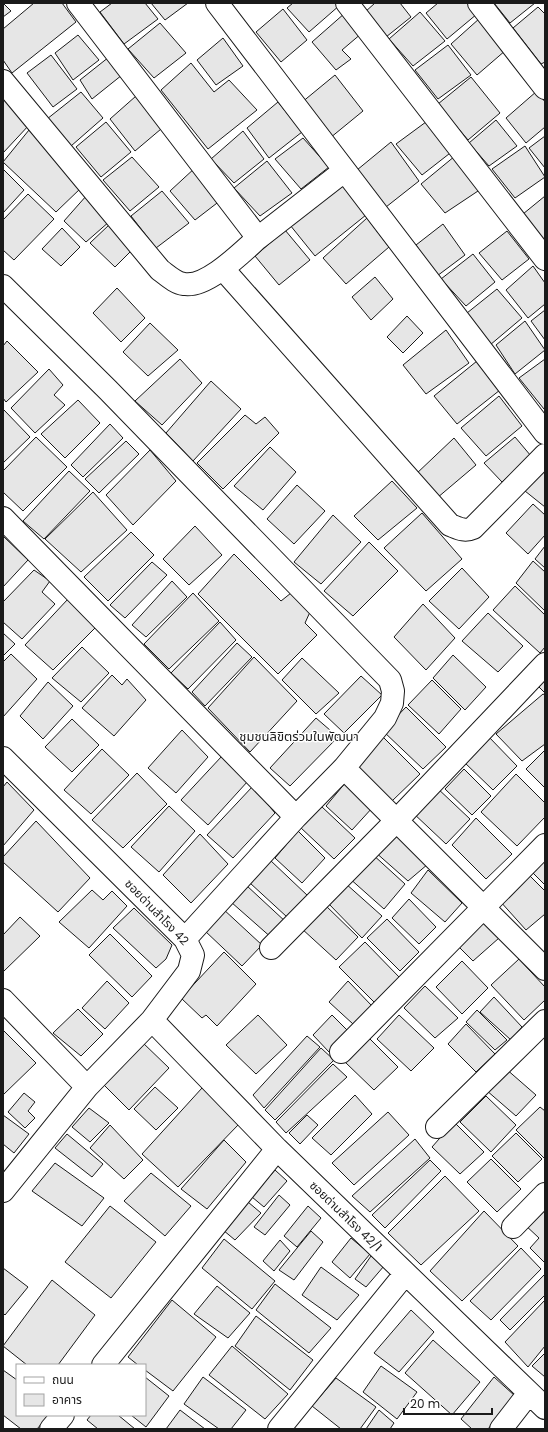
<svg xmlns="http://www.w3.org/2000/svg" width="548" height="1432" viewBox="0 0 548 1432" font-family="Poppins,'Noto Sans Thai',sans-serif">
	<rect width="100%" height="100%" fill="#fff"/>
	<path fill="#e6e6e6" stroke="#1a1a1a" d="M3,3L11,11L3,17Z
		M34,3H62L76,22L12,73L3,60V29Z
		M112,3H145L158,19L124,44L100,12Z
		M151,3H188L165,20Z
		M293,3H338L340,5L309,32L287,8Z
		M375,3H400L411,17L386,37L365,12Z
		M438,3H467L477,14L447,39L426,13Z
		M494,3H535L510,23Z
		M538,7L545,14V62L541,64L513,28Z
		M283,9L307,40L281,62L256,32Z
		M420,12L445,41L413,66L389,39Z
		M345,13L362,33L342,50L351,59L336,70L312,42Z
		M480,18L506,50L477,75L451,44Z
		M160,23L186,53L154,78L128,49Z
		M78,35L99,60L73,80L55,53Z
		M223,38L243,66L216,85L197,60Z
		M448,45L471,75L438,99L415,70Z
		M51,55L77,89L53,107L27,73Z
		M109,57L122,75L92,99L80,80Z
		M191,63L214,92L229,80L257,110L208,149L161,90Z
		M335,75L363,111L330,138L301,103Z
		M471,77L500,113L468,140L438,104Z
		M537,91L545,102V127L526,143L506,118Z
		M81,92L103,118L71,146L47,119Z
		M3,95L30,124L3,153Z
		M136,96L161,129L135,151L110,119Z
		M278,102L302,132L269,158L247,128Z
		M430,119L454,150L422,175L396,144Z
		M496,120L517,146L489,166L469,143Z
		M106,122L131,152L101,177L76,147Z
		M29,130L82,187L56,212L3,162Z
		M243,131L264,159L234,183L211,159Z
		M545,136V168L529,148Z
		M303,138L329,167L301,189L275,159Z
		M391,142L419,181L386,207L357,170Z
		M525,146L545,177L515,198L492,169Z
		M455,156L481,189L445,213L421,184Z
		M132,157L159,187L130,211L103,180Z
		M267,161L292,193L260,216L234,188Z
		M196,167L221,200L195,220L170,191Z
		M3,169L24,190L3,213Z
		M342,184L366,215L315,256L290,225Z
		M162,191L189,223L156,248L131,216Z
		M28,194L54,219L14,260L3,250V220Z
		M87,195L110,221L86,242L64,221Z
		M545,196V242L523,214Z
		M367,218L389,247L346,284L323,258Z
		M110,224L133,249L115,267L90,243Z
		M443,224L465,255L437,276L416,245Z
		M62,228L80,247L61,266L42,249Z
		M285,230L310,260L279,285L255,256Z
		M507,231L529,259L502,280L479,253Z
		M473,254L495,282L466,306L441,279Z
		M533,266L545,283V304L528,318L506,290Z
		M375,277L393,299L371,320L352,297Z
		M117,288L145,318L121,342L93,313Z
		M497,289L522,318L490,345L467,313Z
		M545,310V340L531,321Z
		M407,316L423,333L403,353L387,337Z
		M525,321L545,350L515,374L496,345Z
		M150,323L178,350L148,376L123,352Z
		M446,330L469,363L426,394L403,365Z
		M7,341L38,372L6,402L3,398V346Z
		M180,359L202,383L162,425L135,401Z
		M545,359V408L544,409L519,378Z
		M477,361L500,390L457,424L434,396Z
		M49,369L63,385L54,395L65,405L35,433L11,408Z
		M211,381L241,409L193,461L166,433Z
		M499,396L522,426L486,456L461,428Z
		M78,400L100,423L65,458L41,434Z
		M4,410L30,437L3,463V411Z
		M245,415L256,424L265,417L279,433L223,489L197,463Z
		M110,424L123,438L83,477L71,465Z
		M36,437L67,467L23,511L3,492V471Z
		M515,437L531,456L502,482L484,463Z
		M454,438L476,465L437,498L415,475Z
		M126,441L139,454L99,493L85,479Z
		M270,447L296,472L263,510L234,486Z
		M150,450L176,481L133,525L106,495Z
		M545,467V507L525,491Z
		M69,471L90,491L44,539L23,521Z
		M392,481L417,508L378,540L354,516Z
		M297,485L325,511L294,544L267,519Z
		M93,492L127,530L81,572L45,539Z
		M533,504L545,515V535L528,554L506,533Z
		M422,513L462,559L426,591L384,548Z
		M333,515L361,542L321,584L294,562Z
		M195,526L222,555L189,585L163,559Z
		M131,532L154,555L108,601L84,577Z
		M3,536L28,560L3,587Z
		M369,542L398,571L353,616L324,591Z
		M545,546V568L535,559Z
		M234,554L281,601L291,593L310,612L305,623L317,635L278,674L198,594Z
		M533,561L545,572V611L516,583Z
		M152,562L167,575L125,618L110,605Z
		M462,568L489,597L459,629L429,601Z
		M34,570L50,581L42,592L55,604L22,639L3,622V602Z
		M172,581L187,597L146,637L132,625Z
		M515,586L545,615V647L540,653L493,610Z
		M193,593L219,621L169,669L144,644Z
		M68,599L96,627L53,670L25,645Z
		M423,604L455,638L426,670L394,637Z
		M488,613L523,646L498,672L462,641Z
		M220,622L236,640L188,689L171,673Z
		M3,633L15,644L3,656Z
		M237,643L252,657L205,706L192,692Z
		M82,647L109,673L81,702L52,678Z
		M11,654L37,679L3,717V662Z
		M453,655L486,687L465,710L433,678Z
		M254,657L297,701L250,752L208,708Z
		M302,658L339,693L316,714L282,680Z
		M112,675L122,685L127,679L146,700L114,736L82,708Z
		M361,676L382,695L344,733L324,714Z
		M545,677V693L538,686Z
		M432,680L461,709L439,734L408,705Z
		M48,682L73,706L43,739L20,716Z
		M543,694L545,695V744L522,761L496,734Z
		M406,707L446,747L423,769L383,731Z
		M316,718L338,737L290,786L270,768Z
		M72,719L99,745L72,772L45,747Z
		M182,730L208,757L176,793L148,768Z
		M381,735L420,774L392,801L355,765Z
		M487,735L517,766L493,790L463,761Z
		M102,749L129,775L91,814L64,790Z
		M545,750V788L526,769Z
		M222,756L248,781L208,825L181,800Z
		M464,769L491,796L472,815L445,789Z
		M137,773L167,804L123,848L92,820Z
		M516,774L545,803V817L517,846L481,812Z
		M7,782L34,810L3,846V787Z
		M346,782L373,807L352,830L326,806Z
		M253,786L275,813L233,858L207,835Z
		M435,786L470,819L446,844L412,812Z
		M169,806L195,831L159,872L131,847Z
		M321,806L355,838L334,859L300,827Z
		M476,818L512,854L486,879L452,845Z
		M36,821L90,878L58,912L3,862V857Z
		M394,829L428,864L408,881L374,851Z
		M298,831L325,858L302,883L275,858Z
		M200,834L228,864L191,903L163,875Z
		M371,853L405,884L384,909L348,877Z
		M545,855V885L530,870Z
		M270,860L308,896L287,917L250,883Z
		M428,870L462,903L445,922L411,893Z
		M527,873L545,891V914L526,930L499,900Z
		M345,883L382,916L362,938L327,902Z
		M246,885L287,923L273,939L231,902Z
		M92,890L103,900L112,891L127,906L89,948L59,922Z
		M409,899L436,927L419,944L392,918Z
		M324,904L358,937L336,960L301,928Z
		M134,908L172,945L166,959L156,968L113,928Z
		M222,908L262,945L242,966L204,930Z
		M20,917L40,936L3,972V935Z
		M387,919L419,952L400,971L367,938Z
		M480,919L499,938L473,961L455,943Z
		M110,934L152,976L132,997L89,955Z
		M365,942L400,978L375,1003L339,967Z
		M224,952L256,984L217,1026L206,1015L202,1018L181,998Z
		M519,959L545,987V1000L524,1020L491,985Z
		M462,961L488,988L462,1014L436,987Z
		M107,981L129,1003L105,1029L82,1008Z
		M348,981L372,1006L353,1024L329,1002Z
		M425,986L458,1018L435,1038L404,1008Z
		M494,997L522,1027L511,1040L480,1012Z
		M78,1009L103,1034L81,1056L53,1033Z
		M477,1010L507,1040L495,1050L466,1022Z
		M258,1015L287,1045L256,1074L226,1045Z
		M332,1015L348,1031L329,1052L313,1035Z
		M399,1015L434,1048L411,1071L377,1039Z
		M466,1024L495,1054L476,1072L448,1044Z
		M3,1030L36,1063L3,1095Z
		M307,1036L320,1047L264,1108L253,1095Z
		M369,1038L398,1067L374,1090L345,1062Z
		M141,1041L169,1068L129,1110L104,1085Z
		M321,1048L334,1060L275,1120L265,1110Z
		M333,1064L347,1077L286,1133L276,1122Z
		M505,1068L536,1095L516,1116L486,1090Z
		M155,1087L178,1108L156,1130L134,1109Z
		M202,1088L239,1124L178,1187L142,1154Z
		M24,1093L35,1102L28,1111L35,1118L25,1128L8,1112Z
		M355,1095L372,1114L331,1155L312,1138Z
		M486,1096L516,1125L491,1152L460,1122Z
		M540,1107L545,1111V1159L516,1130Z
		M89,1108L109,1123L90,1142L72,1127Z
		M388,1112L409,1135L354,1185L332,1163Z
		M3,1115L29,1134L14,1153L3,1144Z
		M307,1115L318,1125L300,1144L289,1133Z
		M454,1122L484,1152L460,1174L432,1147Z
		M110,1125L143,1160L124,1179L90,1148Z
		M516,1133L542,1159L518,1182L492,1156Z
		M67,1134L103,1164L92,1177L55,1148Z
		M415,1139L430,1158L370,1212L352,1196Z
		M224,1140L246,1162L207,1209L181,1189Z
		M491,1159L521,1189L497,1212L467,1182Z
		M430,1160L441,1171L385,1228L372,1215Z
		M55,1163L104,1198L82,1226L32,1191Z
		M275,1170L287,1181L264,1207L252,1197Z
		M151,1173L191,1206L165,1236L124,1201Z
		M445,1176L479,1211L421,1265L388,1233Z
		M279,1195L290,1205L265,1235L254,1227Z
		M248,1202L261,1213L235,1240L223,1230Z
		M110,1206L156,1242L111,1298L65,1262Z
		M308,1206L321,1218L297,1247L284,1236Z
		M545,1210V1263L530,1248L539,1238L523,1223Z
		M484,1211L518,1246L462,1301L430,1271Z
		M311,1231L323,1242L294,1280L279,1270Z
		M351,1238L370,1254L350,1278L332,1262Z
		M224,1239L275,1281L252,1309L202,1268Z
		M280,1240L290,1251L274,1271L263,1261Z
		M521,1248L541,1269L491,1320L470,1301Z
		M371,1256L384,1266L366,1287L355,1279Z
		M321,1267L359,1295L337,1320L302,1295Z
		M3,1268L28,1287L5,1315L3,1313Z
		M545,1274V1295L510,1330L500,1320Z
		M52,1280L95,1315L58,1365H27L3,1346Z
		M275,1284L331,1328L309,1353L256,1310Z
		M217,1286L250,1313L228,1338L194,1314Z
		M172,1300L216,1337L173,1391L145,1370V1365H138L128,1357Z
		M545,1300V1346L528,1367L505,1342Z
		M411,1310L434,1332L399,1372L374,1353Z
		M256,1316L313,1360L290,1390L235,1346Z
		M433,1340L480,1382L452,1415L405,1373Z
		M232,1346L288,1394L265,1419L209,1375Z
		M545,1353V1377L532,1366Z
		M381,1366L417,1392L397,1419L363,1392Z
		M3,1370L17,1380V1415H49L37,1429H21L3,1415Z
		M145,1377L169,1396L146,1427L131,1415H145Z
		M203,1377L246,1410L231,1429H219L184,1404Z
		M494,1377L515,1396L488,1429H472L461,1419Z
		M336,1378L376,1407L360,1429H341L312,1406Z
		M180,1410L205,1429H166Z
		M379,1410L394,1423L390,1429H366Z
		M91,1415H118L135,1429H98L87,1420Z"/>
	<g fill="none" stroke-linecap="round" stroke-linejoin="round">
		<defs>
			<path id="street" d="M217,3L545,433
				M347,3L545,259
				M479,3L545,88
				M3,81L160,270C167,275 175,283 184,284C207,288 242,252 258,238L78,3
				M258,238L344,171
				M223,269L450,525C458,528 464,532 473,528L545,455
				M3,286L108,390L390,680L393,691L392,703L385,718L344,768L296,817L185,939
				M3,518L296,817
				M3,758L185,939L193,955L189,971L152,1020L87,1087L3,1191
				M344,768L545,969
				M271,948L396,821L545,664
				M3,1000L87,1087
				M152,1020L277,1149L545,1408
				M341,1052L545,845
				M437,1127L545,1021
				M513,1227L545,1194
				M103,1365L277,1149
				M51,1429L63,1415
				M279,1429L405,1274
				M501,1429L529,1393"/>
		</defs>
		<use href="#street" stroke="#1a1a1a" stroke-width="24"/>
		<use href="#street" stroke="#fff" stroke-width="22"/>
	</g>
	<g text-anchor="middle" dominant-baseline="central" stroke-width="3" stroke-linejoin="round" paint-order="stroke">
		<g font-size="12" fill="#1a1a1a" stroke="#fff">
			<text transform="translate(157 912) rotate(46)">ซอยด่านสำโรง 42</text>
			<text transform="translate(346 1216) rotate(44)">ซอยด่านสำโรง 42/1</text>
		</g>
		<g font-size="13" fill="#1a1a1a" stroke="#fff">
			<text x="299" y="736">ชุมชนลิขิตร่วมในพัฒนา</text>
		</g>
	</g>
	<rect width="548" height="1432" fill="none" stroke="#1a1a1a" stroke-width="8"/>
	<rect x="16" y="1364" width="130" height="52" fill="#ffffff" stroke="#a3a3a3"/>
	<rect x="24" y="1377" width="20" height="6" fill="#ffffff" stroke="#a3a3a3"/>
	<text x="52" y="1384" font-size="12" fill="#1a1a1a">ถนน</text>
	<rect x="24" y="1394" width="20" height="12" fill="#e6e6e6" stroke="#a3a3a3"/>
	<text x="52" y="1404" font-size="12" fill="#1a1a1a">อาคาร</text>
	<path d="M404 1408v6h88v-6" fill="none" stroke="#1a1a1a" stroke-width="2"/>
	<text x="410" y="1408" font-size="12" fill="#1a1a1a" stroke="#ffffff" stroke-width="3" paint-order="stroke">20 m</text>
</svg>
